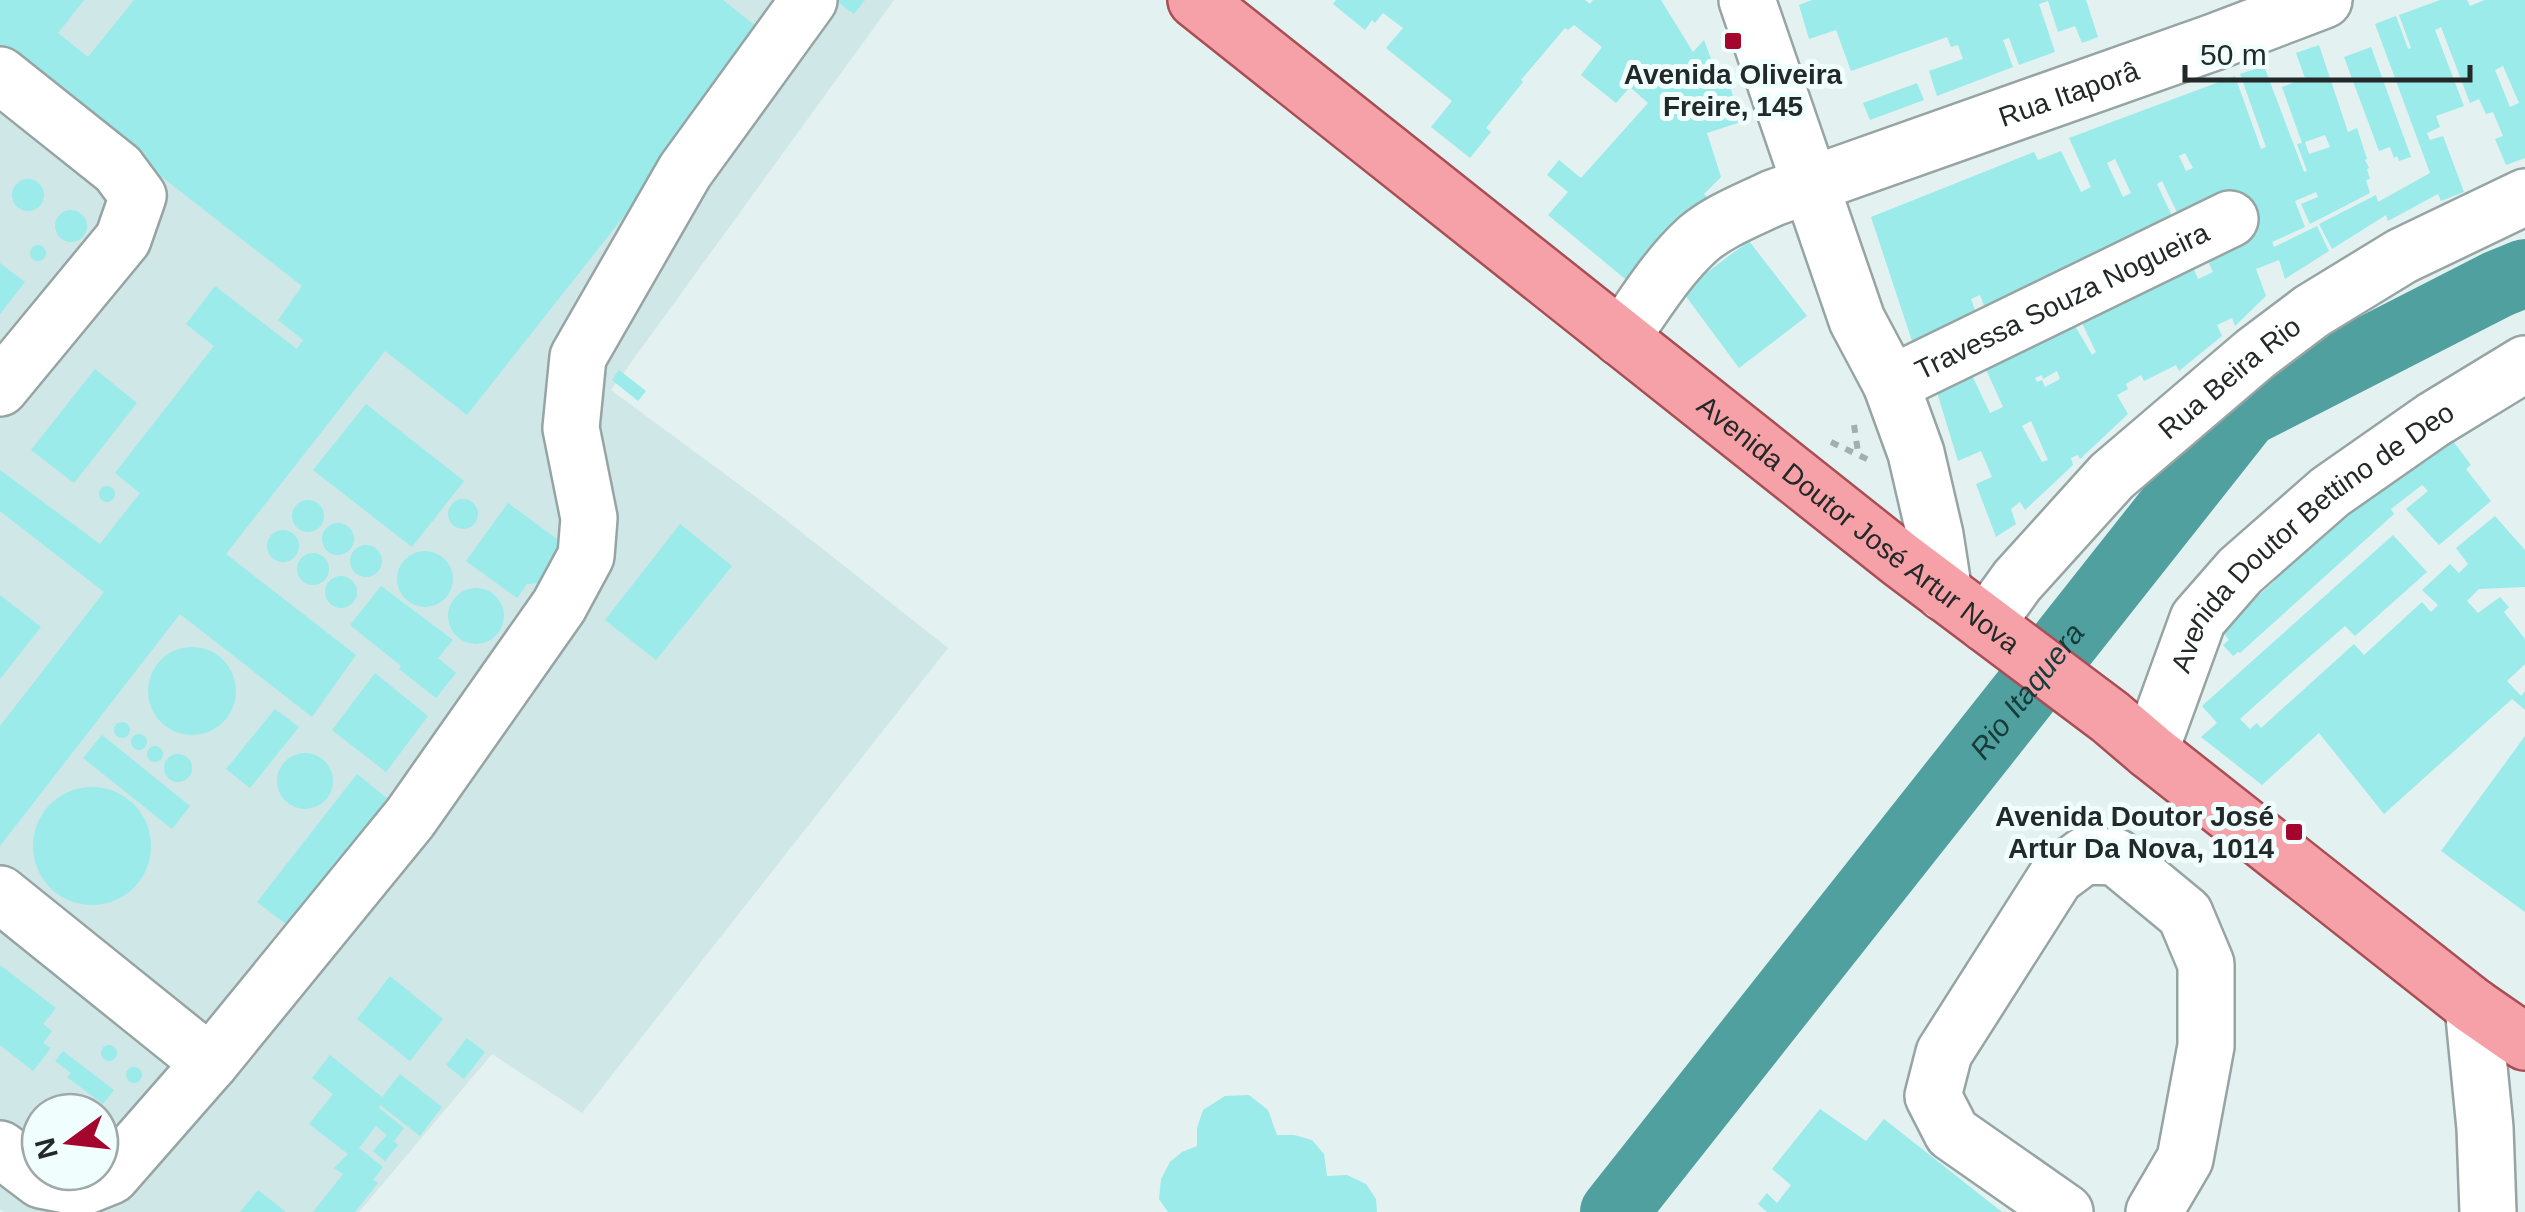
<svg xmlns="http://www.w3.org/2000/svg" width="2525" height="1212" viewBox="0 0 2525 1212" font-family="Arial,sans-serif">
	<rect width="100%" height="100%" fill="#e3f1f1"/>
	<path fill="#cfe7e6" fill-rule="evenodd" d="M0,0H894L611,390L772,509L948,648L582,1113L492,1054L359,1212H4L0,1209ZM40,1112H100V1172H40Z"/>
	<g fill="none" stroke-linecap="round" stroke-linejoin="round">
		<path stroke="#4fa09f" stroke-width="68" id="s1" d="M1614,1212L2246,413L2498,284L2525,273"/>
	</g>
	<path fill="#9aebe9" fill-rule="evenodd" d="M0,0H84L58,33L88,57L134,0H723L767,35L467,415L385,351L226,554L356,655L312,717L180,614L0,846V726L104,592L0,511V470L100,544L140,493L115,473L214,346L186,324L215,286L297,349L303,340L278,320L302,286L0,51Z
		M835,0H865L854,14Z
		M1336,0H1585L1590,4L1593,0H1661L1693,52L1704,40L1721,86L1729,83L1741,122L1707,133L1721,177L1704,194L1707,197L1630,283L1548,215L1568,192L1547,175L1559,160L1581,178L1648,103L1630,87L1616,103L1581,75L1602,47L1574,25L1568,30L1565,28L1521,80L1523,82L1486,128L1491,132L1470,158L1431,127L1452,101L1386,48L1403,28L1383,13L1375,23L1372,20L1365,30L1333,4Z
		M1812,0H2086L2098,37L2082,43L2075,26L2058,32L2048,1L2039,4L2055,52L2019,65L2009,38L2003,40L2013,67L1937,96L1929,71L1963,59L1958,45L1951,47L1947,37L1851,71L1836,30L1809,39L1799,5Z
		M2440,0H2467L2470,6L2485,0H2525V158L2506,165L2495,139L2503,136L2493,112L2486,114L2479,99L2470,103L2441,27L2435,30L2464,106L2436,116L2440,127L2427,133L2430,140L2443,136L2464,192L2441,201L2438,194L2388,221L2386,215L2332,249L2319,224L2376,195L2378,202L2430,173L2375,24L2396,16L2408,49L2411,48L2399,15ZM2503,66L2519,103L2510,107L2495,70Z
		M2319,45L2348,132L2357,128L2367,159L2365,160L2369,168L2367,169L2370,179L2366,180L2370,193L2310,224L2301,204L2318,197L2316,192L2295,201L2305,227L2272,242L2274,247L2317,226L2329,251L2285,279L2279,260L2256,269L2266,296L2235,326L2232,318L2217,325L2222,336L2179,371L2176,365L2144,381L2141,375L2126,384L2128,389L2117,395L2128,414L2080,459L2078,455L2071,458L2073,465L2025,510L2020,502L2011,509L2016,524L1996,537L1976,484L1992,477L1981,451L1958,461L1935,386L1969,369L1990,413L2003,407L1983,363L2071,319L2092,355L2096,352L2078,315L2190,260L2198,279L2213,272L2204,253L2183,225L2162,181L2157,184L2177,227L1987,314L1980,295L1971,299L1978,318L1959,325L1957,321L1912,341L1871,217L2034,152L2038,160L2061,151L2081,192L2091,187L2069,138L2235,76L2261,149L2266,147L2240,74L2264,66L2304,172L2307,171L2297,144L2302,143L2282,87L2305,78L2296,53ZM2325,135L2330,147L2309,154L2305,142ZM2185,153L2193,168L2186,171L2179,156ZM2115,159L2131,193L2123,197L2107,163ZM2057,371L2060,379L2045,387L2042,380L2037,382L2035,378L2042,375L2043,379ZM2031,421L2048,460L2042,462L2022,426Z
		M2371,47L2411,157L2399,161L2397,156L2394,158L2390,147L2379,151L2344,57Z
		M1917,83L1924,100L1870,120L1863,103Z
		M12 195a16 16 0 1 1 32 0a16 16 0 1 1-32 0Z
		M55 226a16 16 0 1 1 32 0a16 16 0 1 1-32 0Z
		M1749,241L1807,316L1739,368L1682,291Z
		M30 253a8 8 0 1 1 16 0a8 8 0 1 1-16 0Z
		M0,263L25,282L0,314Z
		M95,369L137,403L74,483L31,450Z
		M619,370L646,391L638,401L612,380Z
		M366,404L464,481L412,547L313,470Z
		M2450,437L2471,465L2466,469L2491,501L2439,545L2406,509L2428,491L2422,485L2391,509L2394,514L2240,653L2238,652L2233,656L2223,645L2229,640L2220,629L2275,581L2272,577L2362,496Z
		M99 494a8 8 0 1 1 16 0a8 8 0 1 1-16 0Z
		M448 514a15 15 0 1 1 30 0a15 15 0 1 1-30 0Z
		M292 516a16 16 0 1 1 32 0a16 16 0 1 1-32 0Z
		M508,503L568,547L541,583L527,584L517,598L466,561Z
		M2495,516L2525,550V587L2479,589L2467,601L2478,613L2500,597L2509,607L2504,612L2525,639V664L2507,681L2521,696L2525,691V710L2512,699L2384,814L2319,733L2262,785L2201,737L2217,723L2202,706L2393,535L2427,572L2355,636L2345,626L2291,673L2240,719L2250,729L2257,723L2261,728L2354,644L2364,655L2422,602L2431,612L2438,605L2422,590L2450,564L2459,573L2468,564L2456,548Z
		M322 539a16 16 0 1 1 32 0a16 16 0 1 1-32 0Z
		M680,524L732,566L656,660L605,620Z
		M267 546a16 16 0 1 1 32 0a16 16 0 1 1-32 0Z
		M350 561a16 16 0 1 1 32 0a16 16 0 1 1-32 0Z
		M397 579a28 28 0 1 1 56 0a28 28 0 1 1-56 0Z
		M297 569a16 16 0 1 1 32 0a16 16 0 1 1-32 0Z
		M325 592a16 16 0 1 1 32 0a16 16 0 1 1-32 0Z
		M381,586L453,640L438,658L456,673L436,698L399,669L401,666L350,625Z
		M448 616a28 28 0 1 1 56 0a28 28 0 1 1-56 0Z
		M0,595L41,627L0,679Z
		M148 691a44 44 0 1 1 88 0a44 44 0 1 1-88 0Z
		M375,673L428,716L386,772L332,730Z
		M275,709L299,727L250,788L226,769Z
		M114 730a8 8 0 1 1 16 0a8 8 0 1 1-16 0Z
		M131 742a8 8 0 1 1 16 0a8 8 0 1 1-16 0Z
		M102,735L190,806L172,829L83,758Z
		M2525,736V912L2441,851Z
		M147 754a8 8 0 1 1 16 0a8 8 0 1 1-16 0Z
		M277 781a28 28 0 1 1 56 0a28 28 0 1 1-56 0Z
		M164 768a14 14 0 1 1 28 0a14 14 0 1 1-28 0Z
		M357,774L398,807L299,934L257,902Z
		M33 846a59 59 0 1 1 118 0a59 59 0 1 1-118 0Z
		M0,965L56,1008L43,1024L52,1031L43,1043L51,1048L33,1071L0,1045Z
		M390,976L443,1019L410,1061L357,1019Z
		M467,1038L485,1052L464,1079L446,1065Z
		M101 1053a8 8 0 1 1 16 0a8 8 0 1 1-16 0Z
		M63,1051L114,1090L103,1104L67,1077L71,1073L55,1061Z
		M330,1055L382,1097L400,1074L442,1107L420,1136L380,1105L379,1108L404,1128L394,1141L398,1145L385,1161L373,1151L387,1135L376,1126L359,1148L383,1167L373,1180L378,1183L355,1212H313L343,1174L334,1168L348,1154L309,1124L333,1094L312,1078Z
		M126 1075a8 8 0 1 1 16 0a8 8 0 1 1-16 0Z
		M1249,1095L1268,1110L1277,1135H1294L1312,1140L1324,1154L1327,1176L1347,1175L1366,1184L1376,1199L1377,1212H1168L1159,1199L1161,1179L1170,1162L1182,1152L1197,1146V1128L1203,1110L1225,1096Z
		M1820,1109L1866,1141L1884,1119L2002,1212H1767L1758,1204L1767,1193L1777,1203L1791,1185L1772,1169Z
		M258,1190L286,1212H240Z"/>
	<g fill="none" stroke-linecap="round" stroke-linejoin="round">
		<defs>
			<g id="minor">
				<path d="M1747,0L1857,320L1891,384L1916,453L1935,535L1944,593"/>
				<path d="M0,75L118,169L138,196L123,239L0,388"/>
				<path id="s2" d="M1621,338C1645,304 1667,267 1698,239C1719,221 1748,210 1773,198L2214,42L2324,0"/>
				<path id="s3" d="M1891,384L2230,219"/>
				<path id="s4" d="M1986,624L2017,581L2112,476L2255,354L2312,311L2402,256L2525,197"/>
				<path id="s5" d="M2150,751L2198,619L2240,571L2330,492L2433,420L2525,364"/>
				<path d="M0,894L210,1063"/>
				<path d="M2473,1006L2485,1128L2488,1212"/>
				<path d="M0,1149L41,1180L81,1188L111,1176L210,1063L410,818L559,606L586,556L589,518L571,428L578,357L685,171L809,0"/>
				<path d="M2065,1212L1952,1133L1933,1096L1944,1053L2056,877L2084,856L2116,857L2185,914L2206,964V1046L2185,1159L2154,1212"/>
			</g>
			<g id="major">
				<path id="s6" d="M1196,0L1901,560L2110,717L2150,751L2473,1006L2525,1042"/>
			</g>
		</defs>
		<use href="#minor" stroke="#97a4a4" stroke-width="60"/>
		<use href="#major" stroke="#a84f55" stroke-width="60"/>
		<path stroke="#a3afae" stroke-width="6" stroke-dasharray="8 8" stroke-linecap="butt" d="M1854,425L1858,452
			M1831,442L1869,460"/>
		<use href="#minor" stroke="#fff" stroke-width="55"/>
		<use href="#major" stroke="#f6a1a7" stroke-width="55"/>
	</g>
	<g fill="#a4062d" stroke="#f0fffe" stroke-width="4">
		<rect x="1723" y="31" width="20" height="20" rx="5"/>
		<rect x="2284" y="822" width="20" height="20" rx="5"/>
	</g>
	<g text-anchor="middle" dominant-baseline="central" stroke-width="10" stroke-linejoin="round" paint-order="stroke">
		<g font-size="28" font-weight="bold" fill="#232928" stroke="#f0fffe">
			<text x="1733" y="74">Avenida Oliveira<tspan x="1733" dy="32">Freire, 145</tspan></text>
			<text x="2274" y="816" text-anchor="end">Avenida Doutor José<tspan x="2274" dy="32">Artur Da Nova, 1014</tspan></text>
		</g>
		<g font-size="28" fill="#232928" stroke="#f0fffe">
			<text stroke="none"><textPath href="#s2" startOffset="525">Rua Itaporâ</textPath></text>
			<text stroke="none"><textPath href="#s3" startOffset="190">Travessa Souza Nogueira</textPath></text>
			<text stroke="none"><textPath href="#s4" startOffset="348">Rua Beira Rio</textPath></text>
			<text stroke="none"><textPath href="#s6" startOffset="845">Avenida Doutor José Artur Nova</textPath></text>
			<text stroke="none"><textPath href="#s5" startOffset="278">Avenida Doutor Bettino de Deo</textPath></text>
		</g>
		<g font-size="30" font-style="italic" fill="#153c3b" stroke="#f0fffe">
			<text stroke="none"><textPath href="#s1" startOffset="665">Rio Itaquera</textPath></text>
		</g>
	</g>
	<g transform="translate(70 1142) rotate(255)"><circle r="48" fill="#f0fffe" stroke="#9ea9a8" stroke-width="2.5"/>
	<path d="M0-8L18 38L0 25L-18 38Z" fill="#a4062d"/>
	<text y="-15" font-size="28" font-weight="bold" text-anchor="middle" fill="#232928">N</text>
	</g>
	<path d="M2185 65v15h285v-15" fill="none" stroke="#232928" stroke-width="5"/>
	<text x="2200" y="65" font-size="30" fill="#232928" stroke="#f0fffe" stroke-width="8" paint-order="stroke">50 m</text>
</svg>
